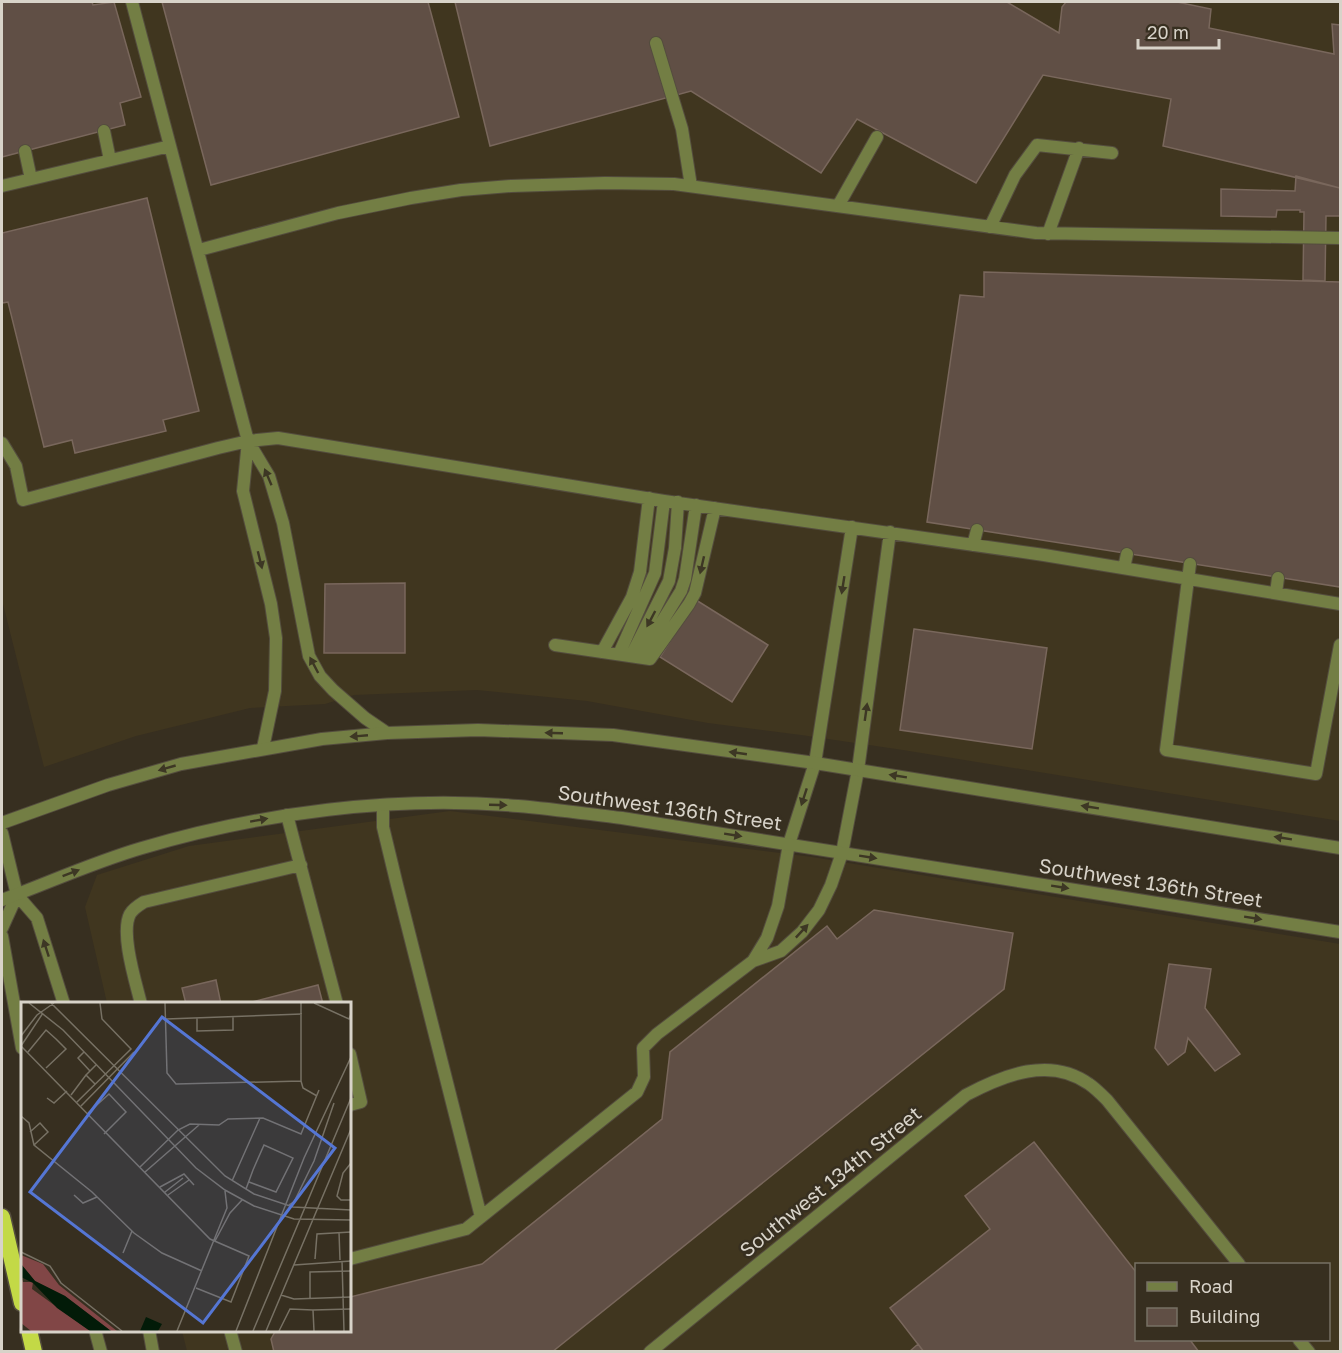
<svg xmlns="http://www.w3.org/2000/svg" width="1342" height="1353" viewBox="0 0 1342 1353" font-family="'Golos Text',sans-serif">
	<rect width="100%" height="100%" fill="#372f20"/>
	<path fill="#40361f" fill-rule="evenodd" d="M2,2H1340V821L903,750L801,735L708,723L587,701L477,690L354,695L325,704L250,708L136,736L44,767L2,600Z
		M450,811L812,857L1340,944V1351H187L182,1331L350,1330V1004L107,1003L85,907L97,875L189,846ZM1136,1264H1328V1340H1136Z"/>
	<path fill="#604f45" stroke="#79675c" stroke-width="1.5" d="M2,2H92L93,5L114,2L141,97L120,103L125,125L2,157Z
		M162,2H428L459,117L211,185Z
		M455,2H1007L1059,33L1062,7L1066,2H1177L1211,9L1209,28L1334,54L1332,24L1340,25V188L1163,146L1171,99L1043,75L976,183L857,119L821,173L691,91L490,146Z
		M1296,176L1340,188V216H1326L1325,281L1303,280L1304,212H1300V210H1277L1276,217L1221,216V189L1295,191Z
		M147,198L199,411L163,420L166,431L75,453L72,440L44,447L8,302L2,303V233Z
		M984,272L1340,282V587L927,522L960,295L984,297Z
		M405,583V653H324L325,584Z
		M696,600L768,645L732,702L660,657Z
		M914,629L1047,648L1032,749L900,730Z
		M874,910L1013,933L1004,989L552,1352H274L271,1339L276,1330H350V1297L482,1264L662,1119L670,1052L827,926L837,939Z
		M1169,964L1211,969L1205,1008L1240,1054L1215,1071L1188,1038L1185,1052L1168,1065L1155,1048Z
		M216,980L221,1004H186L182,988Z
		M318,985L323,1004H244Z
		M1034,1142L1136,1272V1340H1190L1199,1352H924L890,1308L990,1229L965,1196Z
		M918,1344L924,1352H909Z"/>
	<g fill="none" stroke-linecap="round" stroke-linejoin="round">
		<defs>
			<path id="service" d="M132,2L248,441L269,476L283,523L309,656L320,676L333,690L365,718L387,733
				M656,43L682,129L691,186
				M104,131L110,160
				M25,151L31,179
				M2,186L170,146
				M838,206L877,137
				M990,227L1015,175L1037,145L1112,153
				M1048,234L1079,148
				M199,250L338,213L411,198L461,190L511,186L605,183L674,184L1036,233L1340,238
				M248,441L243,491L271,604L276,638L275,691L263,748
				M2,443L16,466L23,500L218,448L248,441L278,438L664,501L1044,555L1340,604
				M973,545L977,530
				M1190,564L1166,750L1316,774L1340,645
				M1124,568L1127,554
				M1276,593L1278,578
				M555,645L650,659L689,604L695,593L715,508
				M602,652L632,597L640,572L649,498
				M619,654L655,573L664,501
				M631,656L669,581L675,548L678,502
				M640,657L681,591L685,579L696,505
				M383,806V827L397,885L481,1217
				M287,815L337,1004
				M2,833L17,895L37,918L64,1004
				M2,928L17,895
				M2,936L22,1048
				M753,961L767,938L778,906L789,844L815,763L852,527
				M141,1004C136,983 120,933 130,914C133,909 139,905 144,902L301,865
				M350,1054L361,1102L350,1105
				M350,1259L466,1229L637,1092L644,1077L643,1048L657,1034L753,961L781,951L802,932L819,910L831,885L842,853L858,770L890,532
				M95,1330L101,1352
				M149,1330L153,1352
				M230,1330L236,1352"/>
			<path id="minor" d="M1299,1340L1309,1352
				M650,1352L966,1095C1004,1075 1050,1056 1089,1084C1095,1088 1101,1094 1107,1100L1239,1264"/>
			<path id="tertiary" d="M2,823L108,785L181,764L322,739L387,733L478,730L613,735L815,763L1340,848
				M2,900C48,883 94,862 142,848C260,813 395,795 518,806C553,809 588,814 622,818L1340,932"/>
			<path id="trunk" d="M2,1217L22,1303
				M29,1330L34,1352"/>
		</defs>
		<use href="#service" stroke="#544d3e" stroke-width="14"/>
		<use href="#minor" stroke="#544d3e" stroke-width="14"/>
		<use href="#tertiary" stroke="#544d3e" stroke-width="14"/>
		<use href="#trunk" stroke="#544d3e" stroke-width="19"/>
		<use href="#service" stroke="#737e44" stroke-width="12"/>
		<use href="#minor" stroke="#737e44" stroke-width="12"/>
		<use href="#tertiary" stroke="#737e44" stroke-width="12"/>
		<use href="#trunk" stroke="#c3d946" stroke-width="16"/>
	</g>
	<defs><path id="oneway-solid" d="M-6-.8H1V-3.2L6.5 0L1 3.2V.8H-6Z" transform="scale(1.5)"/></defs>
	<g fill="#3d3724">
		<use href="#oneway-solid" transform="translate(268 477) rotate(-113)"/>
		<use href="#oneway-solid" transform="translate(260 560) rotate(76)"/>
		<use href="#oneway-solid" transform="translate(702 565) rotate(103)"/>
		<use href="#oneway-solid" transform="translate(843 585) rotate(99)"/>
		<use href="#oneway-solid" transform="translate(651 619) rotate(118)"/>
		<use href="#oneway-solid" transform="translate(314 665) rotate(-118)"/>
		<use href="#oneway-solid" transform="translate(866 712) rotate(-82)"/>
		<use href="#oneway-solid" transform="translate(554 733) rotate(-178)"/>
		<use href="#oneway-solid" transform="translate(359 736) rotate(175)"/>
		<use href="#oneway-solid" transform="translate(738 753) rotate(-172)"/>
		<use href="#oneway-solid" transform="translate(167 768) rotate(164)"/>
		<use href="#oneway-solid" transform="translate(898 776) rotate(-171)"/>
		<use href="#oneway-solid" transform="translate(804 797) rotate(108)"/>
		<use href="#oneway-solid" transform="translate(498 805) rotate(2)"/>
		<use href="#oneway-solid" transform="translate(1090 807) rotate(-171)"/>
		<use href="#oneway-solid" transform="translate(259 820) rotate(-10)"/>
		<use href="#oneway-solid" transform="translate(733 835) rotate(9)"/>
		<use href="#oneway-solid" transform="translate(1283 838) rotate(-171)"/>
		<use href="#oneway-solid" transform="translate(868 857) rotate(9)"/>
		<use href="#oneway-solid" transform="translate(71 873) rotate(-21)"/>
		<use href="#oneway-solid" transform="translate(1060 887) rotate(9)"/>
		<use href="#oneway-solid" transform="translate(1253 918) rotate(9)"/>
		<use href="#oneway-solid" transform="translate(802 931) rotate(-47)"/>
		<use href="#oneway-solid" transform="translate(46 948) rotate(-108)"/>
	</g>
	<g text-anchor="middle" dominant-baseline="central" stroke-width="5" stroke-linejoin="round" paint-order="stroke">
		<g font-size="20" fill="#d8d3c9" stroke="#372f20">
			<text transform="translate(670 807) rotate(8)">Southwest 136th Street</text>
			<text transform="translate(1151 882) rotate(9)">Southwest 136th Street</text>
			<text transform="translate(830 1181) rotate(-39)">Southwest 134th Street</text>
		</g>
	</g>
	<g transform="translate(21 1002)">
		<rect width="330" height="330" fill="#372f20"/>
		<path d="M0,253L22,262L38,283L96,329H90L44,294L14,279L0,262ZM0,275L2,280H12L11,287L69,329H10L0,321Z" fill="#814646"/>
		<path d="M0,262L14,279L44,294L90,329H69L36,306L12,281L0,275ZM125,315L141,322L137,329H119Z" fill="#021b08"/>
		<path fill="none" stroke="#777164" stroke-width="1.5" d="M8,1L42,28L175,166L204,188L233,204L273,217L330,218M30,1L204,174L233,192L272,205L330,208M144,1L146,71L155,82L280,79M280,1V79M293,1L328,17L330,12M176,16V29L212,28V15M145,17L281,12M0,34L16,13L33,1M0,44L189,237L228,254L210,300L175,286M0,44L22,11M7,50L25,28L35,37L45,47L25,66M63,50L57,56L69,69M280,79L282,86L296,94M74,82L65,73L75,63M50,93L65,73M26,96L33,101L46,89M56,100L110,47L81,17L79,1M60,104L113,50M67,111L88,92L105,110L83,132M0,114L8,121L13,143L71,190L113,231L141,251L181,269M9,130L19,121L27,130L13,143M330,161L322,171L316,194L320,198H330M119,165L157,128L169,122L198,123L207,117L242,116L280,132L298,88M124,170L178,123M211,179L239,116M139,185L163,172L173,183M225,187L232,168L243,143L272,156L255,190L228,180M144,190L162,176M53,193L62,201L76,195M147,193L168,178M268,203L273,200L293,159L313,101M318,230L319,258M194,239L209,211L221,198M0,250L29,264L40,281L101,329M102,251L111,229M294,257L296,232L330,230M321,259L323,329M273,263L330,259M260,293L273,297L330,295M289,296V270L330,269M156,329L206,206L204,189M215,329L283,156L330,55M232,329L330,96M245,329L330,127M258,329L269,307L292,308M293,329L292,308L330,307"/>
		<path fill="#5576d4" fill-opacity="0.15" stroke="#5576d4" stroke-width="3" d="M141,15L314,146L182,321L9,190Z"/>
		<rect width="330" height="330" fill="none" stroke="#d8d3c9" stroke-width="3"/>
	</g>
	<rect width="1342" height="1353" fill="none" stroke="#d8d3c9" stroke-width="6"/>
	<rect x="1135" y="1263" width="195" height="78" fill="#372f20" stroke="#777164" stroke-width="1.5"/>
	<rect x="1147" y="1282" width="30" height="9" fill="#737e44" stroke="#777164" stroke-width="1.5"/>
	<text x="1189" y="1293" font-size="18" fill="#d8d3c9">Road</text>
	<rect x="1147" y="1308" width="30" height="18" fill="#604f45" stroke="#777164" stroke-width="1.5"/>
	<text x="1189" y="1323" font-size="18" fill="#d8d3c9">Building</text>
	<path d="M1138 39v9h81v-9" fill="none" stroke="#d8d3c9" stroke-width="3"/>
	<text x="1147" y="39" font-size="18" fill="#d8d3c9" stroke="#372f20" stroke-width="4.5" paint-order="stroke">20 m</text>
</svg>
